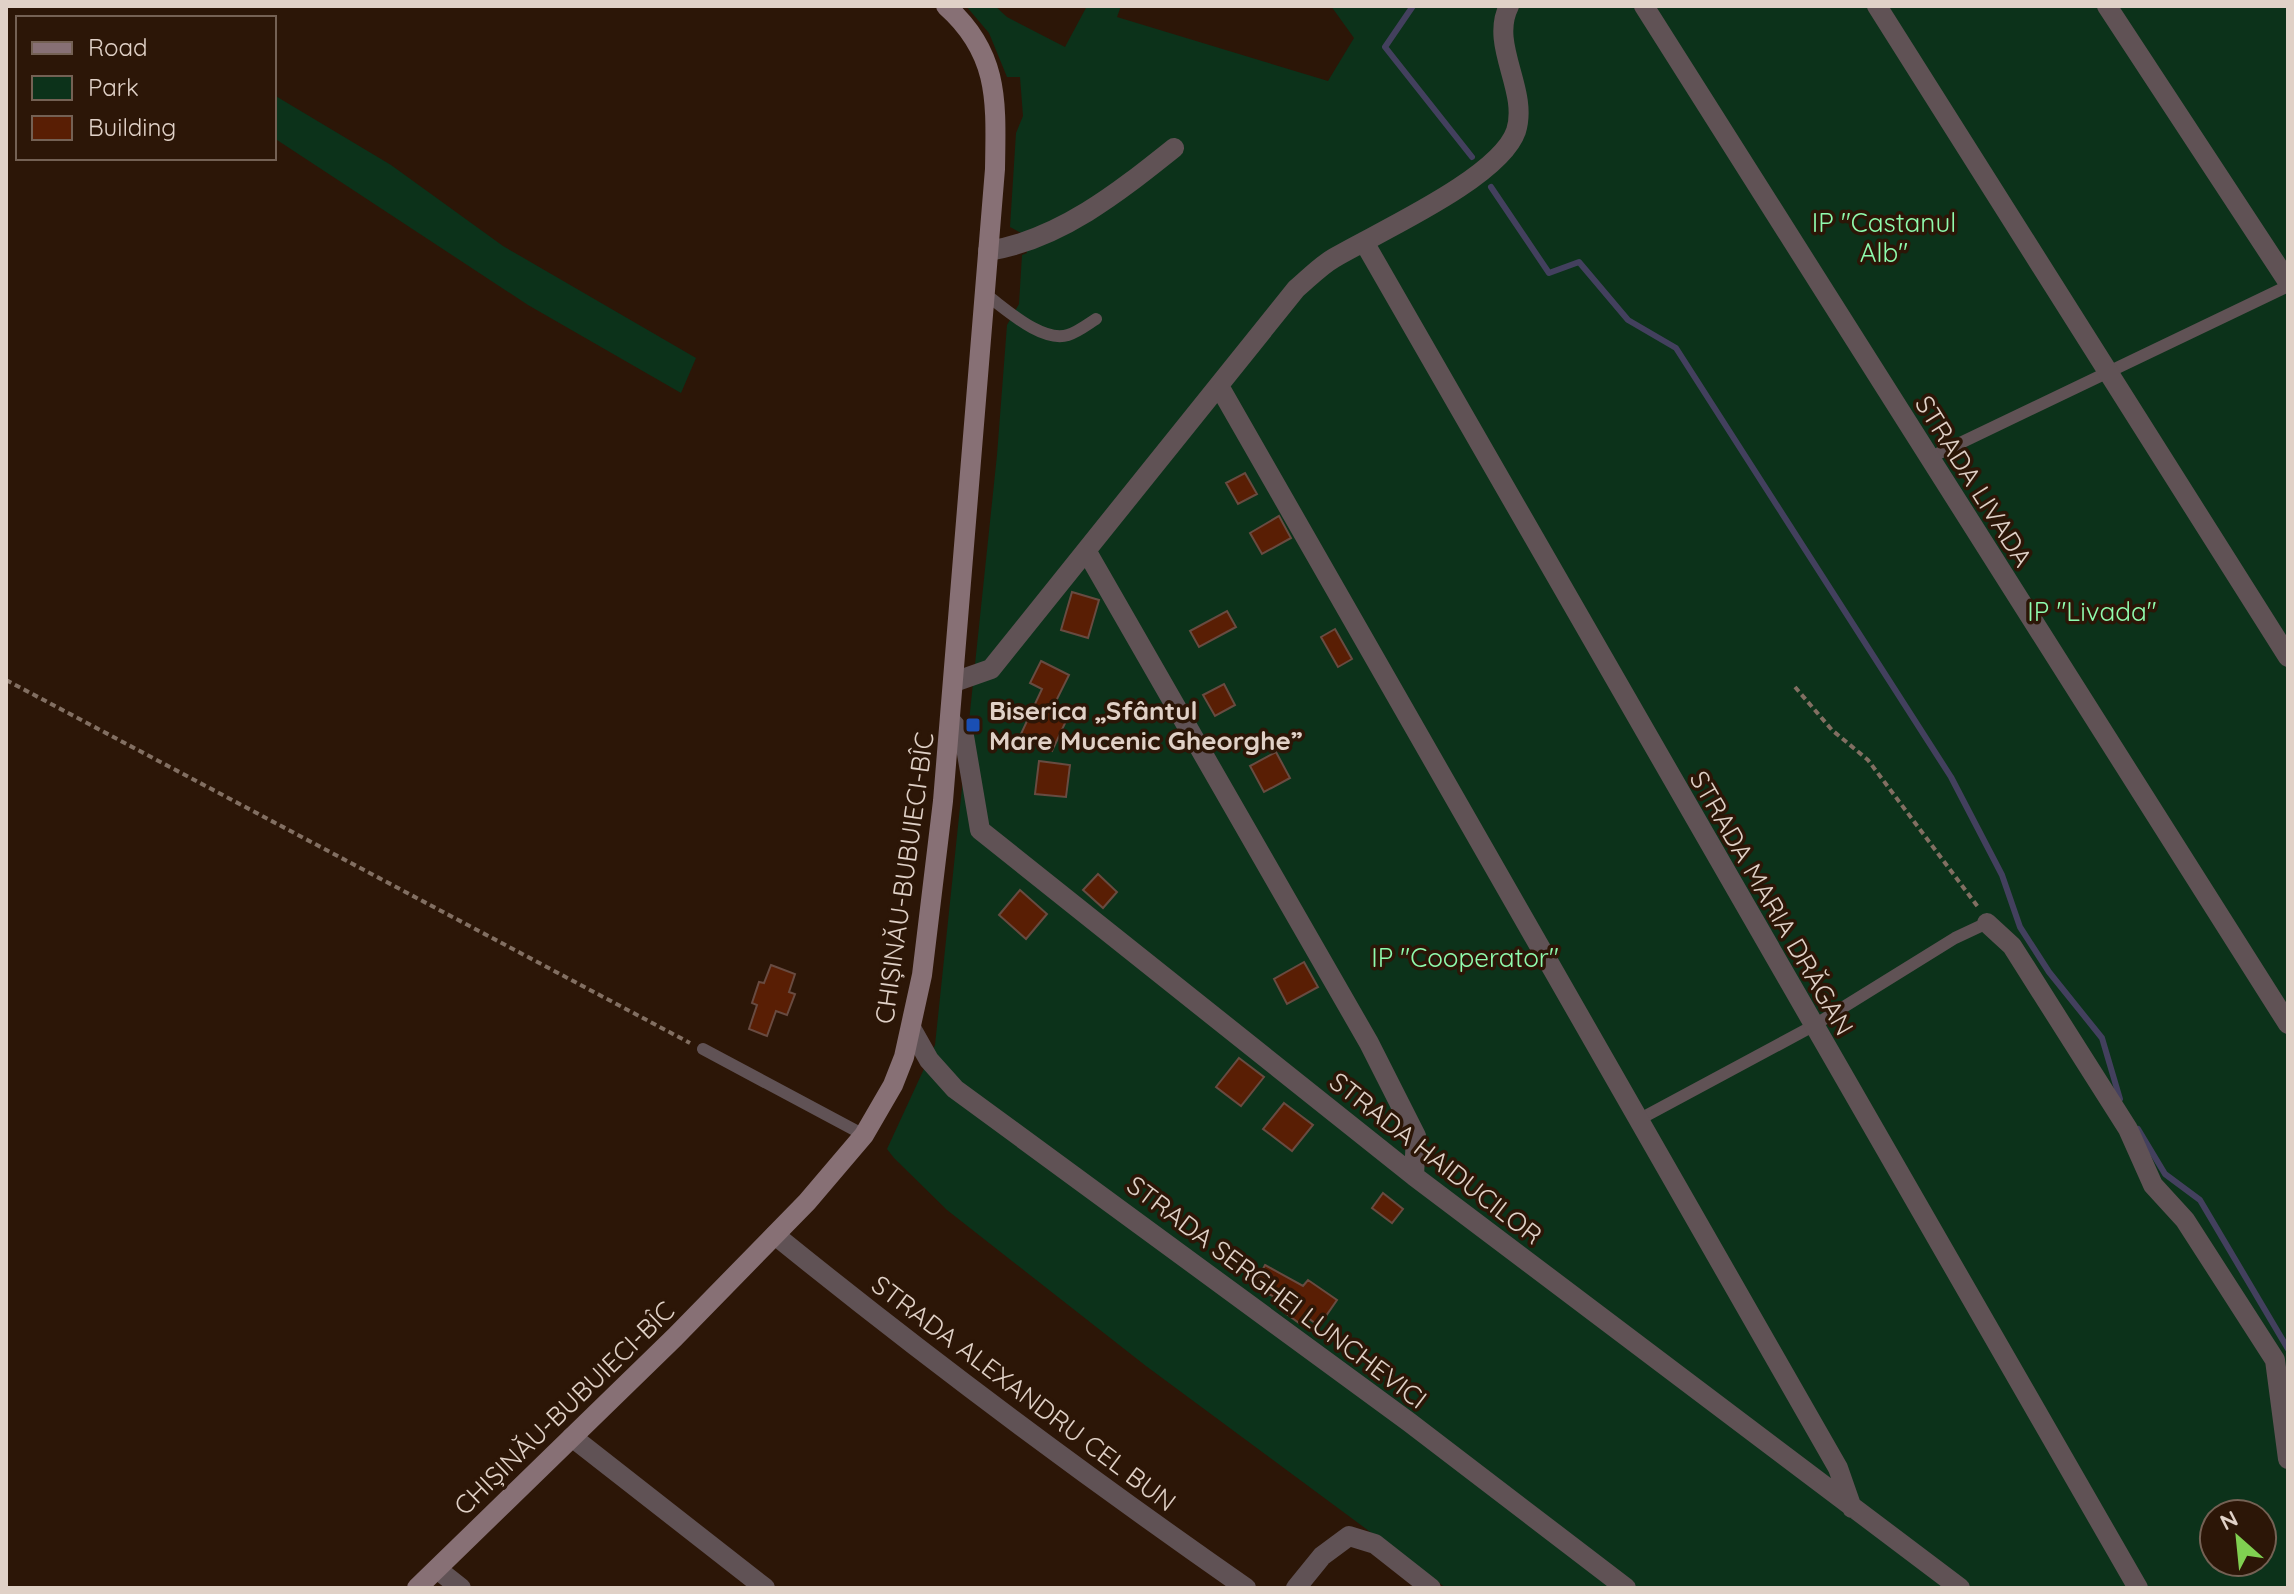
<svg xmlns="http://www.w3.org/2000/svg" width="2294" height="1594" viewBox="0 0 2294 1594" font-family="Quicksand,sans-serif">
	<rect width="100%" height="100%" fill="#2c1607"/>
	<path fill="#0c321a" fill-rule="evenodd" d="M966,6H995L1007,17L1065,47L1087,6H1121L1117,17L1328,81L1354,38L1331,6H2288V1588H1446L1146,1366L947,1210L894,1158L887,1149L935,1045L997,455L1007,325L1019,304L1022,255L1027,253L1023,234L1010,227L1016,133L1023,116L1020,77H1007L989,33ZM2214,1514H2262V1562H2214Z
		M274,95L391,165L503,246L696,358L681,393L528,305L274,138Z"/>
	<g fill="none" stroke-linecap="round" stroke-linejoin="round">
		<path stroke="#43405e" stroke-width="6" d="M1413,6L1385,47L1472,157
			M1491,187L1549,273L1579,262L1628,320L1676,348L1951,777L2002,875L2020,927L2049,972L2102,1038L2120,1099
			M2138,1129L2165,1174L2200,1200L2288,1349"/>
	</g>
	<path fill="#591e04" stroke="#684b41" stroke-width="2" d="M1245,473L1257,494L1238,504L1226,483Z
		M1279,516L1291,538L1262,554L1250,533Z
		M1072,592L1099,600L1088,638L1061,630Z
		M1227,611L1236,627L1199,647L1190,631Z
		M1335,629L1352,659L1338,667L1321,637Z
		M1041,661L1069,675L1051,711L1067,719L1052,751L1020,736L1042,689L1030,683Z
		M1224,684L1235,705L1215,716L1203,695Z
		M1276,752L1290,778L1264,792L1250,766Z
		M1039,761L1070,765L1066,797L1035,794Z
		M1098,874L1117,892L1103,908L1083,890Z
		M1020,890L1047,914L1026,939L999,915Z
		M1304,962L1318,987L1287,1004L1274,979Z
		M771,965L795,974L789,992L795,994L787,1015L776,1011L767,1036L749,1029L757,1005L752,1003L759,982L764,983Z
		M1239,1058L1264,1077L1241,1106L1216,1087Z
		M1284,1103L1313,1125L1292,1151L1263,1129Z
		M1383,1193L1403,1209L1392,1223L1372,1208Z
		M1265,1265L1303,1286L1308,1280L1337,1300L1319,1326L1304,1315L1299,1323L1284,1312L1289,1305L1254,1286Z"/>
	<g fill="none" stroke-linecap="round" stroke-linejoin="round">
		<path stroke="#826f62" stroke-width="4" stroke-dasharray="6 4" stroke-linecap="butt" d="M6,680L690,1043
			M1795,687L1832,730L1868,760L1978,907"/>
		<path stroke="#605255" stroke-width="12" d="M985,294C1005,308 1041,343 1068,335C1078,332 1088,324 1096,319
			M1929,458L2288,286
			M703,1049L864,1135
			M1640,1119L1813,1026L1955,938L1987,923"/>
		<path stroke="#605255" stroke-width="20" d="M1644,6L2288,1024
			M1877,6L2288,657
			M2107,6L2288,282
			M1364,242L2138,1588
			M988,251C1059,240 1119,192 1174,148
			M1219,386L1838,1468L1852,1508
			M1087,552L1369,1043L1416,1136L1414,1176
			M954,682L991,669L1296,289C1308,279 1320,266 1334,258C1378,232 1500,178 1516,131C1529,90 1489,45 1509,6
			M951,721L964,736L980,830L1414,1176L1960,1588
			M1987,923L2012,946L2128,1129L2153,1185L2185,1220L2275,1360L2288,1459
			M911,1028L929,1060L955,1089L1409,1422L1626,1588
			M775,1235C928,1359 1084,1475 1246,1588
			M572,1437L765,1588
			M437,1569L461,1588
			M1296,1588L1322,1556L1349,1536L1375,1544L1431,1588"/>
		<path stroke="#877075" stroke-width="20" d="M417,1588L675,1337L807,1202L864,1135L893,1085L904,1057L922,975L943,801L995,169C996,103 1000,54 946,6"/>
	</g>
	<rect fill="#1a4fb4" stroke="#2c1607" stroke-width="3" x="965" y="717" width="16" height="16" rx="4"/>
	<g text-anchor="middle" dominant-baseline="central" stroke-width="7" stroke-linejoin="round" paint-order="stroke">
		<g font-size="26" fill="#8ffcae" stroke="#2c1607">
			<text x="1884" y="222">IP "Castanul<tspan x="1884" dy="30">Alb"</tspan></text>
			<text x="2092" y="611">IP "Livada"</text>
			<text x="1465" y="957">IP "Cooperator"</text>
		</g>
		<g font-size="26" fill="#e0d1c7" stroke="#2c1607">
			<text transform="translate(1974 481) rotate(58)">STRADA LIVADA</text>
			<text transform="translate(904 878) rotate(-82)">CHIȘINĂU-BUBUIECI-BÎC</text>
			<text transform="translate(1772 903) rotate(60)">STRADA MARIA DRĂGAN</text>
			<text transform="translate(1436 1158) rotate(38)">STRADA HAIDUCILOR</text>
			<text transform="translate(1277 1292) rotate(37)">STRADA SERGHEI LUNCHEVICI</text>
			<text transform="translate(1024 1393) rotate(37)">STRADA ALEXANDRU CEL BUN</text>
			<text transform="translate(564 1408) rotate(-44)">CHIȘINĂU-BUBUIECI-BÎC</text>
		</g>
		<g font-size="26" font-weight="bold" fill="#e0d1c7" stroke="#2c1607" text-anchor="start">
			<text x="989" y="710">Biserica „Sfântul<tspan x="989" dy="30">Mare Mucenic Gheorghe”</tspan></text>
		</g>
	</g>
	<rect width="2294" height="1594" fill="none" stroke="#e0d1c7" stroke-width="16"/>
	<rect x="16" y="16" width="260" height="144" fill="#2c1607" stroke="#746154" stroke-width="2"/>
	<rect x="32" y="42" width="40" height="12" fill="#877075" stroke="#746154" stroke-width="2"/>
	<text x="88" y="56" font-size="24" fill="#e0d1c7">Road</text>
	<rect x="32" y="76" width="40" height="24" fill="#0c321a" stroke="#746154" stroke-width="2"/>
	<text x="88" y="96" font-size="24" fill="#e0d1c7">Park</text>
	<rect x="32" y="116" width="40" height="24" fill="#591e04" stroke="#746154" stroke-width="2"/>
	<text x="88" y="136" font-size="24" fill="#e0d1c7">Building</text>
	<g transform="translate(2238 1538) rotate(333)"><circle r="38" fill="#2c1607" stroke="#746154" stroke-width="2"/>
	<path d="M0-6L14 30L0 20L-14 30Z" fill="#80d051"/>
	<text y="-12" font-size="22" font-weight="bold" text-anchor="middle" fill="#e0d1c7">N</text>
	</g>
</svg>
